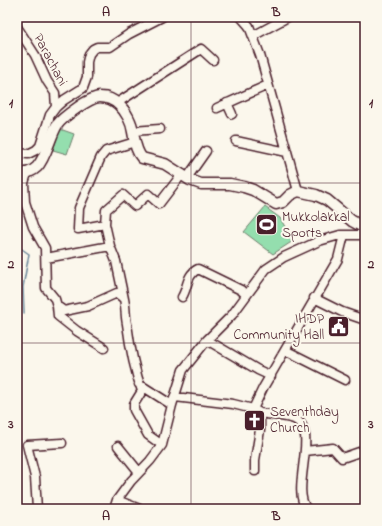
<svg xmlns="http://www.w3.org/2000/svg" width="382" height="526" viewBox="0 0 382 526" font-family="'Indie Flower',sans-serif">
	<rect width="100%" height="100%" fill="#fbf7ec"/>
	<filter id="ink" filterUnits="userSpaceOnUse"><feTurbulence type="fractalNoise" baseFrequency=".025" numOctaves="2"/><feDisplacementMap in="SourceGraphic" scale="8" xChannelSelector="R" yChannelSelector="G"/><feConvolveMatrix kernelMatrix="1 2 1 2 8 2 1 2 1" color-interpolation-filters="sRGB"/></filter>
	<g filter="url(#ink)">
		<path fill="#94deae" stroke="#6f7e6c" d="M60,129L74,134L67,154L53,150Z
			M265,207L280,218L293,241L273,254L244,232Z"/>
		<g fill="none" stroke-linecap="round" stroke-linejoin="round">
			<path stroke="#6e899c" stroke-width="1.5" d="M119,17L120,18L123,17
				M17,242L19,247L29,254L23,287L24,313"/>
			<defs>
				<path id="minor" d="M241,17L249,26L260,55L298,191
					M17,18L18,17
					M17,27L35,55L47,81L55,93L56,107
					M253,36L288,17
					M117,103L201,49L213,60
					M227,103L232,114
					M217,108L268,85
					M133,131L160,129
					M236,141L287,152
					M17,153L28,154L36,150L40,146L50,115L56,107L64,100L83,88L87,77V62L89,54L93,49L97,47H110L129,34L162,17
					M27,173L24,183L25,202L33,227L45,248L46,288L55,299L57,306L64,311L88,306L117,293L124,299C126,307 125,315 127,324C130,347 134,369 142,391L134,404V410L148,435L162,445
					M187,178L206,151
					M105,224L106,210L123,195L135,206L148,194L159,204L182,174
					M110,246L116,261L124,299
					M46,258L110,246L105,224L78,229L79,208L101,157L106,151L135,142
					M182,297C188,288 186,275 198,269L241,290L246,295
					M314,298L342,312L365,320
					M57,306L58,316L77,331L104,348
					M207,340L258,370L271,376
					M285,350L345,380
					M139,384L172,405
					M175,397L233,404L253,409
					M260,413C271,415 284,416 294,419C321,429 289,490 307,509
					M118,446L139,472
					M305,451L333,448L342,458L365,450
					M255,471V460L260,430V413L253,409L263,388L338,259L344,235
					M117,500L140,509
					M37,509L35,477L27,445L62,443
					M114,509L117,500L131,481L150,461L162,445L172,405L183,370L207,340L232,315L266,269L284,257L319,241L340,235H365"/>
				<path id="major" d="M17,174C24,174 32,172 37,167C46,158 50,136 57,125C63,117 90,97 100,97C107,97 114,100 119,105C126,111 132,123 133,132C135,141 135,150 142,158L165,164L190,180L201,184H230L244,187L253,190L276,204L283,202L290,195L298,191L316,195L327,200L352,221L365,228"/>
			</defs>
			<use href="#minor" stroke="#4a1f2b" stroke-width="11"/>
			<use href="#major" stroke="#4a1f2b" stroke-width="13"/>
			<use href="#minor" stroke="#fbf7ec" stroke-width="8"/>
			<use href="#major" stroke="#fbf7ec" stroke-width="10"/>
		</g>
	</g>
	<path fill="none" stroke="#4a1f2b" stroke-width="1" stroke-opacity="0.55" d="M191,17V509M17,183H365M17,343H365"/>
	<defs>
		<symbol id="stadium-square" viewBox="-11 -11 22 22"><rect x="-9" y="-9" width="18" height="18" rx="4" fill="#4a1f2b" stroke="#fbf7ec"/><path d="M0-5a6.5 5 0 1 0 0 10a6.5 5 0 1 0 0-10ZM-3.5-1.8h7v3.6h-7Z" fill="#fff"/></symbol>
		<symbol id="civic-square" viewBox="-11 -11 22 22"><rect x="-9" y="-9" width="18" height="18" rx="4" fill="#4a1f2b" stroke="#fbf7ec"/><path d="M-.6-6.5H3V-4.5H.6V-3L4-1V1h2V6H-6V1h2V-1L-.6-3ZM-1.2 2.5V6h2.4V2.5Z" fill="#fff"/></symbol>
		<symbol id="church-square" viewBox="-11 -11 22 22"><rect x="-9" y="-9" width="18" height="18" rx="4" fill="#4a1f2b" stroke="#fbf7ec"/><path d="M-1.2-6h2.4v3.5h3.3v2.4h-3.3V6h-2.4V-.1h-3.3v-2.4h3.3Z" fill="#fff"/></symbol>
	</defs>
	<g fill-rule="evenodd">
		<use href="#stadium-square" x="254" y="212" width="25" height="25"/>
		<use href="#civic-square" x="326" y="314" width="25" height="25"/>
		<use href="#church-square" x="242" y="408" width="25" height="25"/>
	</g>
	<g text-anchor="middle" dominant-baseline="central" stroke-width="4" stroke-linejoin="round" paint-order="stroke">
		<g font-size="14" fill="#4a1f2b" stroke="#fbf7ec">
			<text transform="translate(50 60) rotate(62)">Parachani</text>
		</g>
		<g font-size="14" fill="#4a1f2b" stroke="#fbf7ec" text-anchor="start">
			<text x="282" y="217">Mukkolakkal<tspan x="282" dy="16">Sports</tspan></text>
			<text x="324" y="319" text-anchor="end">IHDP<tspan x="324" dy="16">Community Hall</tspan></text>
			<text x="270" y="412">Seventhday<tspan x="270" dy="16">Church</tspan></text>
		</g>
	</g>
	<rect width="382" height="526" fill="none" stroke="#fbf7ec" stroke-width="44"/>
	<rect x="22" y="22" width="338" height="482" fill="none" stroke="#4a1f2b" stroke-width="1.5"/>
	<g font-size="13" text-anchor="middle" font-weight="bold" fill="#4a1f2b">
		<text x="106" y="16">A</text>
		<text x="276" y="16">B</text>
		<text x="11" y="107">1</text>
		<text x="371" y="107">1</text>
		<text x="11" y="268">2</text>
		<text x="371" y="268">2</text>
		<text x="11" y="428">3</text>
		<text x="371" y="428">3</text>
		<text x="106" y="520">A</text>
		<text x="276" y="520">B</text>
	</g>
</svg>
